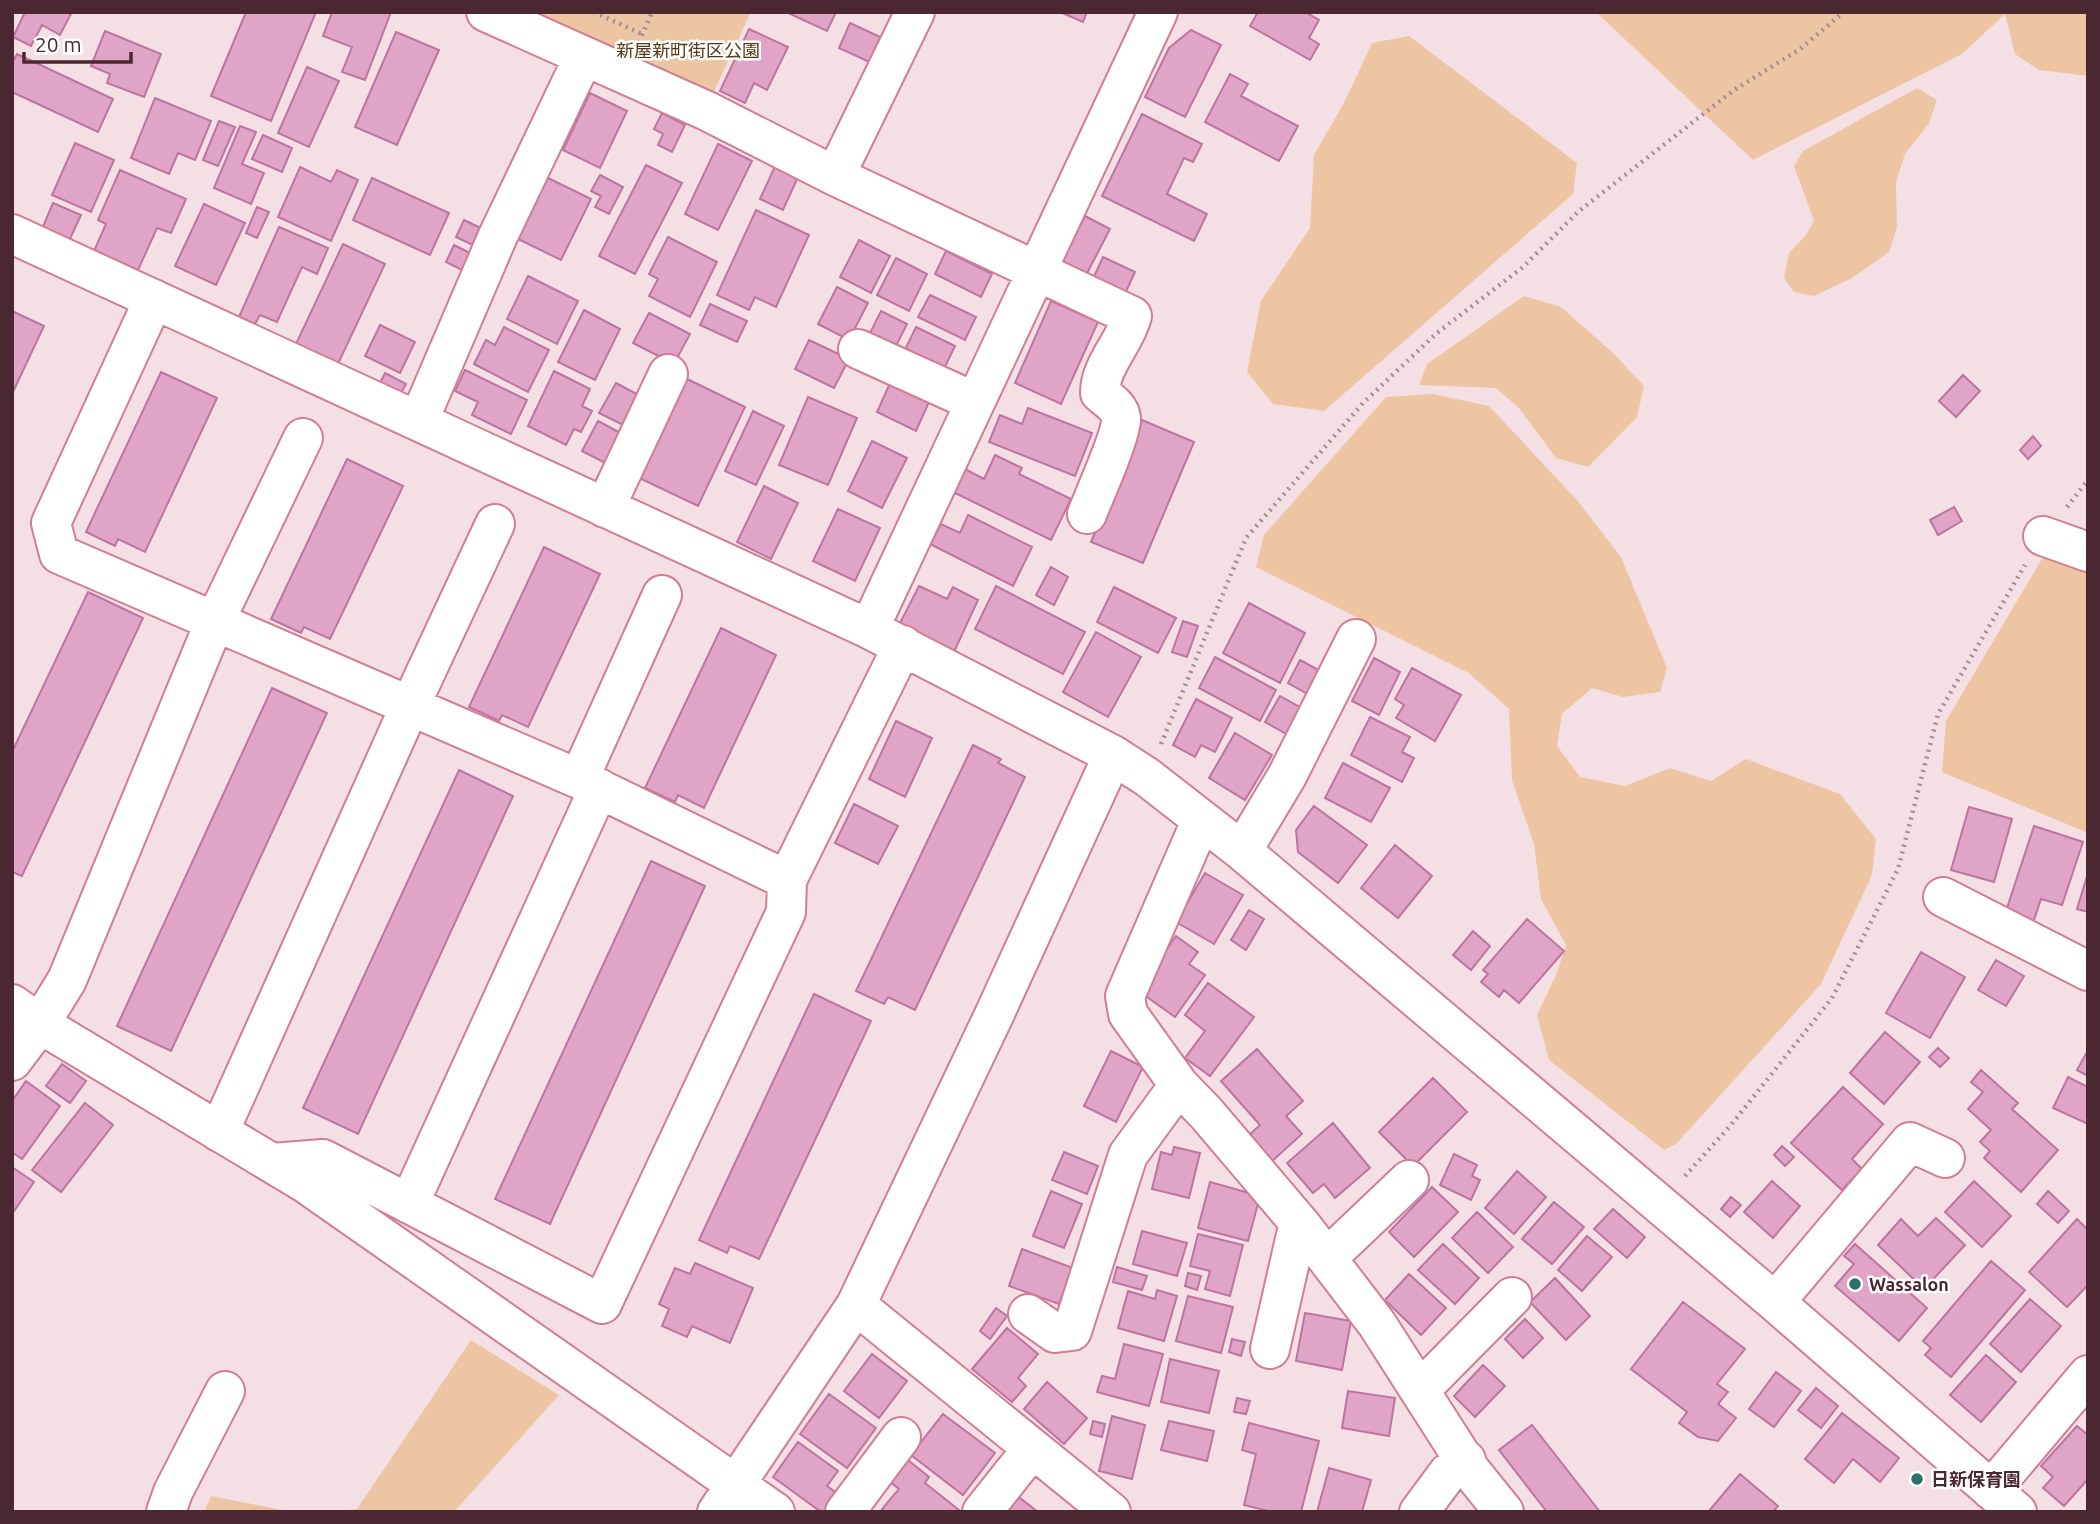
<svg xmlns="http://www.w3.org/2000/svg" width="2100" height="1524" viewBox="0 0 2100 1524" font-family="Ubuntu,'Noto Sans JP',sans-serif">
	<rect width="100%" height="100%" fill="#f4e0e4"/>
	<path fill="#edc5a2" d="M508,12H751L709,102Z
		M1596,12H2088V76L2039,70L2015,54L2005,14L1962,54L1753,160Z
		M1409,36L1577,163L1573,194L1324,411L1273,404L1247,372L1261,301L1310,228L1314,155L1345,101L1372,43Z
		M1917,88L1937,100L1929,123L1905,154L1896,182L1897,227L1889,252L1852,278L1814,296L1794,292L1784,278L1789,253L1806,235L1814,221L1794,166L1803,151Z
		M1524,296L1561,307L1612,352L1644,386L1637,417L1588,467L1556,458L1519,408L1496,388L1419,385L1427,364Z
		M1433,394L1489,406L1576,499L1621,557L1667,668L1660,692L1623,697L1592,688L1562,714L1557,746L1580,777L1625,786L1670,768L1711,781L1746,759L1840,794L1876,839L1872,875L1821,984L1676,1144L1664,1150L1549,1060L1537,1015L1556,975L1566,945L1541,899L1534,844L1512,780L1509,709L1469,673L1256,567L1264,535L1386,397Z
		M2046,552L2088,568V833L1942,772L1946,721Z
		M471,1340L559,1395L454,1512H331L357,1509Z
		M211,1496L293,1512H204Z"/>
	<path fill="#e0a4c7" stroke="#be74a1" stroke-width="2" d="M25,12H72L60,35L42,25L31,46L13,37Z
		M246,12H316L271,121L211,96Z
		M332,12H391L365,80L342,72L352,47L323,36Z
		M786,12H836L827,31Z
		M1060,12H1087L1083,22Z
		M1258,12H1305L1319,20L1309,38L1319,44L1310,60L1250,26Z
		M850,23L891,42L880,67L839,48Z
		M749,29L788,47L767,90L754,83L745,103L720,91Z
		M1191,30L1221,45L1185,117L1145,97L1169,48Z
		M105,31L161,54L144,97L107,83L110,74L91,66Z
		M396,32L439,50L397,145L355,127Z
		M17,54L113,99L98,132L12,92V63Z
		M307,67L339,81L309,147L278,133Z
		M1230,74L1248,84L1241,96L1298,126L1279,161L1205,122Z
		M590,93L627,111L600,168L563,150Z
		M155,98L211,121L195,160L178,153L169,174L131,158Z
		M662,113L685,125L672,152L658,145L663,134L654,129Z
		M1142,114L1202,144L1193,162L1184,158L1167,194L1207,214L1194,241L1102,196Z
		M219,121L235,127L218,166L203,160Z
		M240,126L256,132L242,164L264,173L251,204L214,188Z
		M263,135L292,148L282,172L252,159Z
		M75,143L114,160L91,212L52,195Z
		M718,144L752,161L718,230L685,214Z
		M776,164L799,175L783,210L760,199Z
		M646,165L682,183L635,274L599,256Z
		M300,167L331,182L337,170L358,180L331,241L278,217Z
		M120,170L186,199L171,233L157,228L138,270L94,251L106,224L98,220Z
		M600,175L623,187L609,214L595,207L601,196L591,191Z
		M546,177L591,199L561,260L516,238Z
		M372,178L449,213L430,255L353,220Z
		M53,203L81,215L69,241L42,229Z
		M204,204L245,223L216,285L175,266Z
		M257,207L269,212L257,238L246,233Z
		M756,210L809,235L776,307L755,297L749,310L717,295Z
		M1085,216L1110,229L1083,281L1058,268Z
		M464,220L491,233L483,250L456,237Z
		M279,227L328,248L317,274L302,267L277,322L260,315L255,324L239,317Z
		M668,237L717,262L690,317L649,296L658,279L649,274Z
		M859,240L890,256L871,293L840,277Z
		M343,244L385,264L337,366L295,346Z
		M454,245L480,258L472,275L446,262Z
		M946,251L992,274L981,297L935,274Z
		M1103,257L1135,272L1123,298L1091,283Z
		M896,258L927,274L909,311L877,295Z
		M528,276L578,301L557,344L507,319Z
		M837,287L868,303L849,340L818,324Z
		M930,295L976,317L965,340L918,317Z
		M1051,301L1098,322L1061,404L1015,383Z
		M710,304L747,321L737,342L700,325Z
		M584,310L620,329L595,380L558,362Z
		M12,311L44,326L12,394Z
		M881,311L907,324L895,348L869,335Z
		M649,313L690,334L674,364L633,343Z
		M380,325L415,342L400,373L365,356Z
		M504,327L549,350L528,392L474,364L486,340L495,345Z
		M916,327L955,346L941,375L902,356Z
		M809,340L849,359L834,388L795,369Z
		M465,370L527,400L511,434L472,415L478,402L455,391Z
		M554,371L590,389L582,406L592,411L581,432L574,429L566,445L528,426Z
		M161,372L217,398L145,552L118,539L115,546L86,532Z
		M385,373L406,384L400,395L379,385Z
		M1963,375L1980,391L1956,417L1939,401Z
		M683,377L745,407L698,506L635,476Z
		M616,383L644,398L629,428L599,413Z
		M890,383L929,402L916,431L877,412Z
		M808,397L857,418L828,485L779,465Z
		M1028,408L1092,433L1075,476L989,442L1000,415L1022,424Z
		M753,411L784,426L756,485L725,471Z
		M1142,420L1194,442L1143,563L1091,542Z
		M598,421L626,436L611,466L582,451Z
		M2033,436L2041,446L2028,459L2020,450Z
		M872,441L907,458L882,508L848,491Z
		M995,455L1022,468L1019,474L1071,499L1051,540L953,492L965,469L984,479Z
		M347,459L403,486L330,639L304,627L301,633L271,619Z
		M764,486L798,503L771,559L737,542Z
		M1954,507L1962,521L1938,535L1930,520Z
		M838,509L880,528L855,581L813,561Z
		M968,515L1032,547L1013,586L930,544L941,524L960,533Z
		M544,547L600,574L528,727L502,715L499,721L469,707Z
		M1051,567L1068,577L1054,605L1036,595Z
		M919,586L947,599L953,587L978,600L954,652L899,625Z
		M996,586L1085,632L1063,674L975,629Z
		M1114,587L1176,618L1158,653L1097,622Z
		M88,592L143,618L22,876L12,872V752Z
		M1249,603L1305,633L1280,683L1223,653Z
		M1183,621L1198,626L1187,657L1172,652Z
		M721,628L776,655L704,808L678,795L675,802L645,788Z
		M1096,632L1141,657L1108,717L1063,692Z
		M1215,657L1276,690L1260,721L1199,688Z
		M1374,658L1400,672L1379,715L1352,701Z
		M1300,660L1324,673L1311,696L1288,683Z
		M1412,668L1461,695L1435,741L1396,718L1404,705L1395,699Z
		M272,688L327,713L171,1051L117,1026Z
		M1280,696L1305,710L1290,736L1265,722Z
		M1196,699L1232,718L1215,752L1201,745L1195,757L1173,745Z
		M1370,717L1410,737L1402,752L1414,758L1402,782L1351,755Z
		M896,721L932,738L905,797L869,779Z
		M1235,733L1272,755L1245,800L1209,778Z
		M973,745L1001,759L998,763L1025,777L915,1010L888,997L884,1004L856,991Z
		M1343,763L1390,788L1371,822L1325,798Z
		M459,770L513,796L358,1134L303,1108Z
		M854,804L898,826L878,864L835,843Z
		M1314,806L1367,845L1338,883L1298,852L1296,830Z
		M1969,807L2012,819L1994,882L1951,870Z
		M2034,826L2083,842L2062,905L2041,899L2031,929L2003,920Z
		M1395,845L1432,876L1398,918L1361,888Z
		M651,861L705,886L550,1224L495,1199Z
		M1205,873L1243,895L1214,944L1176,922Z
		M2088,873V912L2077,909Z
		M1249,910L1264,919L1246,950L1231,940Z
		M1527,919L1564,951L1519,1003L1504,990L1499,997L1481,982L1488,974L1483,970Z
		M1473,931L1490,946L1471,970L1453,955Z
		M1176,936L1198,952L1189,964L1205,975L1175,1017L1147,997L1150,973Z
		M1921,952L1965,977L1930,1038L1886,1013Z
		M1996,960L2024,976L2006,1006L1978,990Z
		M1208,983L1254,1017L1210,1076L1185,1058L1205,1031L1185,1015Z
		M814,994L871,1021L759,1259L730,1246L727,1253L699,1240Z
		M1885,1032L1920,1062L1884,1104L1850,1073Z
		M1938,1048L1949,1058L1940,1067L1929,1057Z
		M1257,1049L1303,1101L1286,1116L1302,1134L1271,1162L1248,1136L1260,1125L1221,1081Z
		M2088,1050V1076L2077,1070Z
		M1111,1051L1143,1067L1116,1122L1084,1106Z
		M62,1064L86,1081L70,1103L46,1086Z
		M1981,1070L2018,1103L2012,1109L2058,1150L2021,1192L1984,1158L1990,1151L1980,1142L1991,1130L1968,1109L1983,1092L1971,1082Z
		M2068,1077L2088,1087V1124L2053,1108Z
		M1433,1078L1467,1112L1413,1166L1379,1132Z
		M26,1081L60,1106L22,1159L12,1152V1101Z
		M1843,1087L1883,1124L1852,1159L1862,1169L1842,1190L1791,1143Z
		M85,1103L113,1125L61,1192L32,1170Z
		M1333,1123L1370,1168L1335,1198L1324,1184L1313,1193L1287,1163Z
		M1782,1146L1794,1157L1785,1166L1774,1155Z
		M1174,1147L1200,1153L1189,1198L1152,1189L1161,1152L1172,1155Z
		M1064,1152L1098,1166L1087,1194L1052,1180Z
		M1454,1154L1477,1165L1472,1176L1480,1180L1471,1200L1440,1185Z
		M12,1167L34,1182L12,1214Z
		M1517,1171L1546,1197L1514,1234L1485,1208Z
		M1772,1181L1800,1206L1773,1238L1744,1212Z
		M1974,1181L2011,1216L1982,1247L1945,1212Z
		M1210,1182L1260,1196L1248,1241L1198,1228Z
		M1432,1187L1458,1212L1414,1257L1389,1232Z
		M1051,1191L1082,1204L1064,1248L1033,1236Z
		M2048,1191L2069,1211L2058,1223L2037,1204Z
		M1731,1197L1741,1205L1730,1217L1721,1209Z
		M1554,1202L1584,1227L1552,1264L1522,1239Z
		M1613,1209L1645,1237L1627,1258L1594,1229Z
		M1477,1212L1513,1247L1488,1273L1452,1238Z
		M1936,1218L1965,1245L1924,1289L1878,1245L1901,1219L1918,1236Z
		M2077,1219L2088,1230V1285L2067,1307L2029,1272Z
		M1142,1231L1187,1243L1177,1276L1133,1264Z
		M1198,1234L1243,1245L1230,1296L1205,1289L1210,1271L1190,1266Z
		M1587,1236L1612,1257L1582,1291L1558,1270Z
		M1443,1244L1479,1278L1455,1304L1418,1270Z
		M1855,1244L1927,1308L1899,1341L1835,1286L1854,1264L1844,1256Z
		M1022,1249L1073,1268L1059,1304L1009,1286Z
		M1991,1261L2025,1290L1951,1377L1925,1355L1931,1348L1923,1341Z
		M695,1263L753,1288L730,1343L692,1326L687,1337L662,1326L669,1309L659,1304L675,1268L690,1274Z
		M1117,1267L1147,1276L1142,1290L1113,1282Z
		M1188,1273L1201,1276L1197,1290L1185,1286Z
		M1409,1274L1446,1308L1421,1335L1385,1300Z
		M1555,1278L1590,1316L1566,1340L1530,1302Z
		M1157,1290L1177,1296L1164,1341L1118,1328L1128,1291L1155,1299Z
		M1188,1296L1233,1307L1221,1353L1176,1341Z
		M2030,1299L2061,1326L2021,1372L1990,1344Z
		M1683,1302L1745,1349L1717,1384L1728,1392L1718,1404L1736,1418L1718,1441L1698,1437L1679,1423L1687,1412L1631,1369Z
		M996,1308L1007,1316L990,1339L980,1331Z
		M1305,1313L1351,1321L1342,1370L1296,1361Z
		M1525,1319L1543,1338L1523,1358L1505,1339Z
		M1007,1328L1038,1354L1018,1378L1026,1386L1012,1402L972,1369Z
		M1232,1339L1245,1342L1241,1356L1229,1352Z
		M1124,1344L1163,1354L1149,1406L1097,1392L1102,1376L1115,1379Z
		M872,1354L907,1381L879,1418L844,1391Z
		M1986,1355L2016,1382L1981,1422L1950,1395Z
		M1170,1359L1219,1371L1209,1413L1161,1402Z
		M1483,1365L1505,1386L1475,1417L1454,1396Z
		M1776,1372L1801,1391L1774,1427L1749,1409Z
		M1047,1382L1087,1418L1064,1444L1024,1409Z
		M1816,1388L1838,1406L1821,1428L1798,1410Z
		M1348,1391L1395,1398L1389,1436L1342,1428Z
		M829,1394L876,1428L847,1468L800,1434Z
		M1237,1398L1250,1401L1246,1414L1234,1412Z
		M1842,1413L1899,1458L1880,1482L1853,1459L1834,1483L1805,1459Z
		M943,1414L995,1453L963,1495L911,1455Z
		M1112,1416L1145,1425L1132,1479L1099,1471Z
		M1093,1421L1105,1424L1102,1437L1090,1434Z
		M1169,1421L1214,1431L1207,1461L1161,1450Z
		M1249,1423L1319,1441L1301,1512H1272L1244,1505L1256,1454L1242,1450Z
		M1532,1425L1600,1512H1547L1499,1450Z
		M2077,1426L2088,1435V1479L2064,1506L2043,1488L2053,1477L2041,1466Z
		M798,1442L838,1471L827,1486L838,1494L825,1512H821L773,1477Z
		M903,1456L929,1477L925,1483L959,1510L958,1512H886L882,1509L899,1489L885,1478Z
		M1329,1468L1371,1480L1362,1512H1317Z
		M1740,1474L1778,1506L1773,1512H1708Z
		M1011,1491L1038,1512H995Z"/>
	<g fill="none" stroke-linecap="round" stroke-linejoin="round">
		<defs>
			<path id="minor" d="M486,12L707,111L835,176L1132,316C1125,343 1100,365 1100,393C1108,400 1120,407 1121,418C1122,434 1094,496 1087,514
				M835,176L915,12
				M12,234L869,629L1113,755L1147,777L1242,851L1775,1302L2017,1512
				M154,299L51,523L59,554L579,779L787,880L903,645
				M858,349L975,402
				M419,420L497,238L584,56
				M605,508L668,374
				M2043,536L2088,552
				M869,629L1158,12
				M579,779L662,595
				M1201,821L1125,996L1128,1014L1179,1085L1206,1113L1302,1226L1377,1324L1471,1471L1504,1512
				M1242,851L1287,776L1356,639
				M1943,897L2088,971
				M12,1004L40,1024L305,1183L775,1512
				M12,1061L40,1024L67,980L215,621L303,438
				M219,1132L410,706L495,524
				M272,1163L323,1159L602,1304L786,912L787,880
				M409,1204L599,788
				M1327,1258L1409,1180
				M1775,1302L1910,1142L1945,1158
				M856,1305L1111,1512
				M1028,1314L1055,1333L1072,1331L1128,1155L1179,1085
				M1270,1349L1296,1235L1302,1226
				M1420,1390L1512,1297
				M1991,1490L2088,1375
				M166,1512L173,1492L225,1391
				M717,1512L856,1305L995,1013L1113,755
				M845,1512L901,1437
				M982,1512L1032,1449
				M1419,1512L1448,1473L1466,1460"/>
		</defs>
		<use href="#minor" stroke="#d27d93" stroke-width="42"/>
		<path stroke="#a68b92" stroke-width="4.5" stroke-dasharray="2 5" stroke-linecap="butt" d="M594,12L642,34
			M639,42L652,12
			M2067,507L2088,480
			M1161,744L1246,538L1363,403L1437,333L1523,267L1579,211L1734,90L1800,49L1844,12
			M1685,1176L1731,1125L1832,998L1898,869L1938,714L2025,565"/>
		<use href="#minor" stroke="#fff" stroke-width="38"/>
	</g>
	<g fill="#2a7168" stroke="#fff" stroke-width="2.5">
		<circle cx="1855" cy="1284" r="7"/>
		<circle cx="1917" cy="1479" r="7"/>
	</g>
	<g text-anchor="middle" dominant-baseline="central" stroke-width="5" stroke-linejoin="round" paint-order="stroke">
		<g font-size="18" fill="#583613" stroke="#fff">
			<text x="688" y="50">新屋新町街区公園</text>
		</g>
		<g font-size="18" font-weight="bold" fill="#4b2731" stroke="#fff" text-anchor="start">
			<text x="1869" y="1284">Wassalon</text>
			<text x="1931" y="1479">日新保育園</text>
		</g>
	</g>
	<rect width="2100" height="1524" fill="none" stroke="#4b2731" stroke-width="28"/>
	<path d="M24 52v10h107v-10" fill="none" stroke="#4b2731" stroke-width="3.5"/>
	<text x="35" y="52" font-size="21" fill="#4b2731" stroke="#ffffff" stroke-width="5" paint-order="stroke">20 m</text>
</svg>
